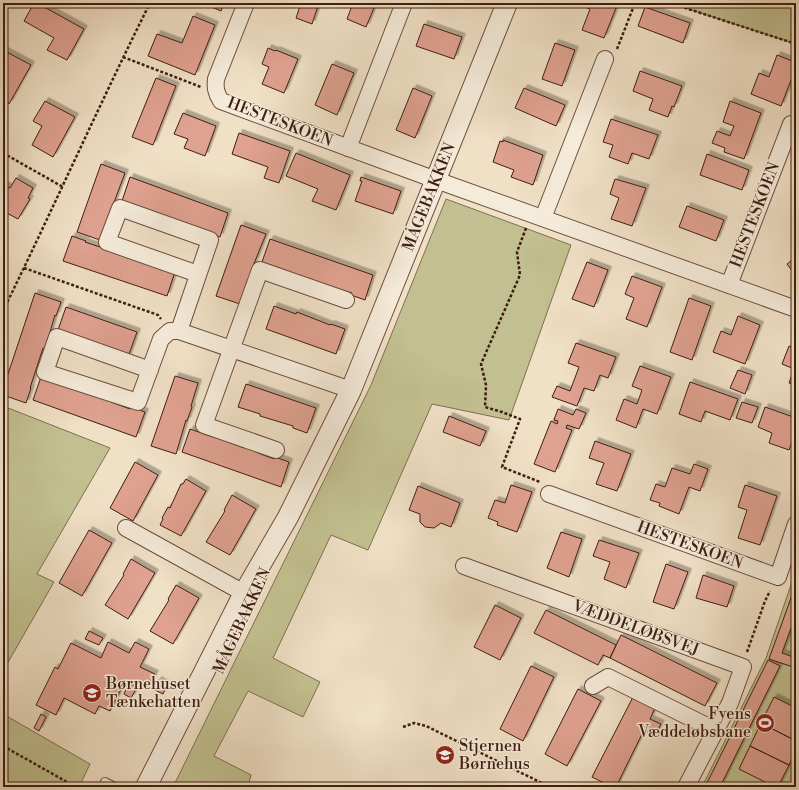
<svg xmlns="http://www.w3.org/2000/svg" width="799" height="790" viewBox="0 0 799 790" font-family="'Libre Bodoni',serif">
	<defs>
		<filter id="shadow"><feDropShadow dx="3.5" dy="-3.5" stdDeviation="0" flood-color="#0004"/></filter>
	</defs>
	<rect width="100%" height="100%" fill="#f0e0c6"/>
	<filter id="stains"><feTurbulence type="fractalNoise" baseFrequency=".005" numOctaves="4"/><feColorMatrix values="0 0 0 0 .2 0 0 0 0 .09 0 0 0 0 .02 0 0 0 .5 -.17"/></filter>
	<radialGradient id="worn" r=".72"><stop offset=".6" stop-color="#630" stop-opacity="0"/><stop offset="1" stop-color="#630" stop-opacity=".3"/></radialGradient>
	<path fill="#c2c090" stroke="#816e50" d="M670,3H796V44Z
		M446,199L571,245L509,420L432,404L368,550L331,535L273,658L320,682L303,717L248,691L214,756L251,775L248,787H173L371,385Z
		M3,406L110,448L37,574L54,582L3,671Z
		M796,570V787H702L766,658Z
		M3,714L90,764L79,787H3Z"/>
	<path fill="#dfa190" stroke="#401d10" filter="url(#shadow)" d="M34,3H37L84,29L67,60L47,50L54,38L24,21Z
		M202,3H224L221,11Z
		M301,3H319L312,24L296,18Z
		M353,3H376L366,27L347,19Z
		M454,3H471L469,8Z
		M578,3H618L604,38L582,30L590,9L577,4Z
		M645,7L690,23L683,43L638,26Z
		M193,16L215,25L195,75L148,56L157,34L182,43Z
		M424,24L462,37L454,59L416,46Z
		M555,43L575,50L562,86L542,79Z
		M268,48L275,51L276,50L298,59L284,93L262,84L269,67L262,64Z
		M3,50L31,65L9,104L3,100Z
		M777,55L795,62L796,59V71L795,70L781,106L751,94L759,73L769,77Z
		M332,64L354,73L337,115L315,105Z
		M640,71L682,86L674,107L672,106L668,117L649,110L653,99L633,91Z
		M156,78L176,86L153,145L132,137Z
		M413,88L432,96L415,138L396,130Z
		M524,88L565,105L556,126L515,108Z
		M45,101L75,117L53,157L32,145L42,126L33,121Z
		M730,101L761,113L744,159L724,152L725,148L712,143L717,131L730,136L734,126L723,122Z
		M183,113L216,126L205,156L184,148L188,139L174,134Z
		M611,119L658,135L649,159L632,153L628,164L609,157L613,145L603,142Z
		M239,133L290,151L279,183L264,178L268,167L232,154Z
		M503,140L543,155L533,185L511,177L514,170L493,162L500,141L503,142Z
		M296,153L350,175L336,210L312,201L318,189L286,176Z
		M707,154L749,170L742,190L700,175Z
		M101,164L125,173L100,240L77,232Z
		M130,177L228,213L220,237L122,201Z
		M361,177L401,191L393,214L355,201L362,181H360Z
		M16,178L33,188L28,198L30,199L18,219L3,211V184L10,188Z
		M615,179L646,188L632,226L611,219L619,198L610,194Z
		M687,206L724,220L716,241L679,227Z
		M241,225L266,234L253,266L254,267L249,282L247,281L240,304L216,296Z
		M72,236L86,241L85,242L175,272L167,296L63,261Z
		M270,239L373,275L365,300L351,295L352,293L332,287L331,289L318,284L319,282L298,275L297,276L284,272L285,270L262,262Z
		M796,257V276L787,264Z
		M587,262L608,270L594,307L572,299Z
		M632,276L662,287L647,327L626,319L634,298L625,294Z
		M35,293L61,302L56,316L55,315L45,349L43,348L30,388H31L26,403L3,395V389Z
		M689,298L711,306L692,360L670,352Z
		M274,306L296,314L297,312L330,325L331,324L345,329L336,354L266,329Z
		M66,307L137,332L128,357L58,330Z
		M738,316L760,325L745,364L713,352L721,331L731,335Z
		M576,343L616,357L608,378L600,375L594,391L584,388L577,406L552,397L557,386L570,391L579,367L568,363Z
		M789,346L796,349V385L789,383L794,369L782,364Z
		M640,366L671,377L657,414L643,409L636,428L616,420L624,399L637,404L642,390L632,386Z
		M738,370L752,375L745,394L730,388Z
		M175,376L198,383L191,406L192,407L187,421L186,420L176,454L151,446Z
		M41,377L111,400V402L130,409L131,407L145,412L136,437L33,400Z
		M690,382L738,399L730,420L705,411L701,422L679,414Z
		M246,384L316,408L307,433L293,428V426L260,416V414L238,407Z
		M742,402L758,407L752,423L736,418Z
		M765,407L796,418V431L789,450L769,443L772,433L758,427Z
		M558,409L573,415L576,409L586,413L579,429L567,425L566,428L572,430L555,472L534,464L551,421L557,424L558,421L554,420Z
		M449,416L486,431L480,446L443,432Z
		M190,429L213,437V436L244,448V447L258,452V453L274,459L275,457L289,462L281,487L182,452Z
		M595,441L631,454L617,491L596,484L604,463L589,458Z
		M135,462L158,475L133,521L110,508Z
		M694,464L708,469L700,491L689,487L679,514L659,506L660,503L650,500L656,484L665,487L672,468L690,474Z
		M186,479L206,491L181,536L160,525L163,519L162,518L168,507L170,508L181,484H183Z
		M511,485L532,492L517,532L497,525L498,522L488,518L495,500L505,503Z
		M745,485L777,496L760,545L738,538L747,510L738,507Z
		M418,486L460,503L451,527L441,523L434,528L425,527L420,522V514L409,510Z
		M232,495L256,509L230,555L206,542L225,511L224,510Z
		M89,530L112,543L82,596L59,583Z
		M561,532L582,539L569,577L547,568Z
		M599,540L639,553L626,588L604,579L610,562L593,556Z
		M131,559L155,573L128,619L105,605L124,575L123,574Z
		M666,564L688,572L674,609L653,602Z
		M703,575L734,586L727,607L696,598Z
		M796,584V630L791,628L782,653L796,658V668L769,659Z
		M176,585L199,598L173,644L150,631L169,600L168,599Z
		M495,605L521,618L500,660L474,647Z
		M546,610L616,645L610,658L603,655L598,665L534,633Z
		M89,631L103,638L99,645L85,639Z
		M621,635L717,683L705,706L610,658Z
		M108,642L129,653L135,642L149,649L140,667L155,674L147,688L132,681L131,684L137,687L131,698L124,694L128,685L124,683L110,711L99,706L95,714L64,698L56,715L36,705L55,667L58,669L71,643L101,658Z
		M768,660L780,666L720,787H705Z
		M531,666L554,677L523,741L500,729Z
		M158,680L167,685L163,694L153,689Z
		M796,680V695L795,694L796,692L791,690Z
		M578,689L601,701L567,766L545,754Z
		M633,697L655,708L650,719L661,724L655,735L644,730L616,787H612L592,777Z
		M774,697L796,708V741L761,723Z
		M41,714L46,717L39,731L34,728Z
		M761,723L796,741V750L789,765L750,746Z
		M750,746L789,765L778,787H775L739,769Z"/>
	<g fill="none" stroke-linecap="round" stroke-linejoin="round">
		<defs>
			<path id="service" d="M105,782L115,787"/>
			<path id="minor" d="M246,3L216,79C215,88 216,93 221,101L436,180L796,309
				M348,148L404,3
				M543,218L605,59
				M729,285L791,124
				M179,331L210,240L120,208L107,242L198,274
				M150,370L57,337L45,372L138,402L161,339L170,331H179L351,390
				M276,450L204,425L260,270L346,300
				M549,494L778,577L796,524
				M126,528L244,593
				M464,566L743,667L730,703L686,787
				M593,686L608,677L715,730"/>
			<path id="tertiary" d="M146,787L244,593L288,517L351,390L507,3"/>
		</defs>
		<use href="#service" stroke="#6c4e3e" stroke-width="10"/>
		<use href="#minor" stroke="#6c4e3e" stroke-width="18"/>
		<use href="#tertiary" stroke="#6c4e3e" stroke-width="22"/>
		<path stroke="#401d10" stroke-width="2.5" stroke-dasharray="3 2" stroke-linecap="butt" d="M670,3L796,44
			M617,49L635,3
			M123,57L201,87
			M3,153L63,187
			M526,228L517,252L520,275L481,364L486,385L485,407L502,412L520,419L502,467L540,482
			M24,268L158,315L161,319
			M3,311C53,209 99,105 150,3
			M747,652L765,601L770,591
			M403,727L414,723L426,726L550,787
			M3,746L76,787"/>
		<use href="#service" stroke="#f5ebda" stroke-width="8"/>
		<use href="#minor" stroke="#f5ebda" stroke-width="16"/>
		<use href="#tertiary" stroke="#f5ebda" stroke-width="20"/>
	</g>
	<defs>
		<symbol id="school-disc" viewBox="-11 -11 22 22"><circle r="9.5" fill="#8f2418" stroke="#f5ebda"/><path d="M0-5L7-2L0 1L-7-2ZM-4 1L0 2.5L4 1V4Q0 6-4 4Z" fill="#fff"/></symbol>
		<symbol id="stadium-disc" viewBox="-11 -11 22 22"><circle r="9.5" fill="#8f2418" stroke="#f5ebda"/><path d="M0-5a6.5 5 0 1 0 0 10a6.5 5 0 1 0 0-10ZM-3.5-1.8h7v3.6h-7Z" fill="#fff"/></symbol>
	</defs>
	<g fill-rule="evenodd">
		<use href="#school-disc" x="81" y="682" width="22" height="22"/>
		<use href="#stadium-disc" x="754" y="712" width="22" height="22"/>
		<use href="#school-disc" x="434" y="744" width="22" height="22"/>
	</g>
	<g text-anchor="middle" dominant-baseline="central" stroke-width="3" stroke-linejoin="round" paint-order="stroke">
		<g font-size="16" fill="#401d10" stroke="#f5ebda">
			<text transform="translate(280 122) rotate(21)">HESTESKOEN</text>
			<text transform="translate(429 197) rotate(-68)">MÅGEBAKKEN</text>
			<text transform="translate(755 215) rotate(-69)">HESTESKOEN</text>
			<text transform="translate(690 545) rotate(20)">HESTESKOEN</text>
			<text transform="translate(242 621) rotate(-65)">MÅGEBAKKEN</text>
			<text transform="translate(636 628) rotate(20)">VÆDDELØBSVEJ</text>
		</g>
		<g font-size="16" fill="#401d10" stroke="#f5ebda" text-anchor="start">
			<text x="106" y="684">Børnehuset<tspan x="106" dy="18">Tænkehatten</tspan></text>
			<text x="751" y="714" text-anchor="end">Fyens<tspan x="751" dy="18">Væddeløbsbane</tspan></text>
			<text x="459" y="746">Stjernen<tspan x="459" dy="18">Børnehus</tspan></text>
		</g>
	</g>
	<rect width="799" height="790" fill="none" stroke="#f0e0c6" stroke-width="16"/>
	<rect x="4" y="4" width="791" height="782" fill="none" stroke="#401d10" stroke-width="2"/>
	<rect x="8" y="8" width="783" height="774" fill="none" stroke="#401d10"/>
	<rect width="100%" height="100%" filter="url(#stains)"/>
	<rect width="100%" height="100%" fill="url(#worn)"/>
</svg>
